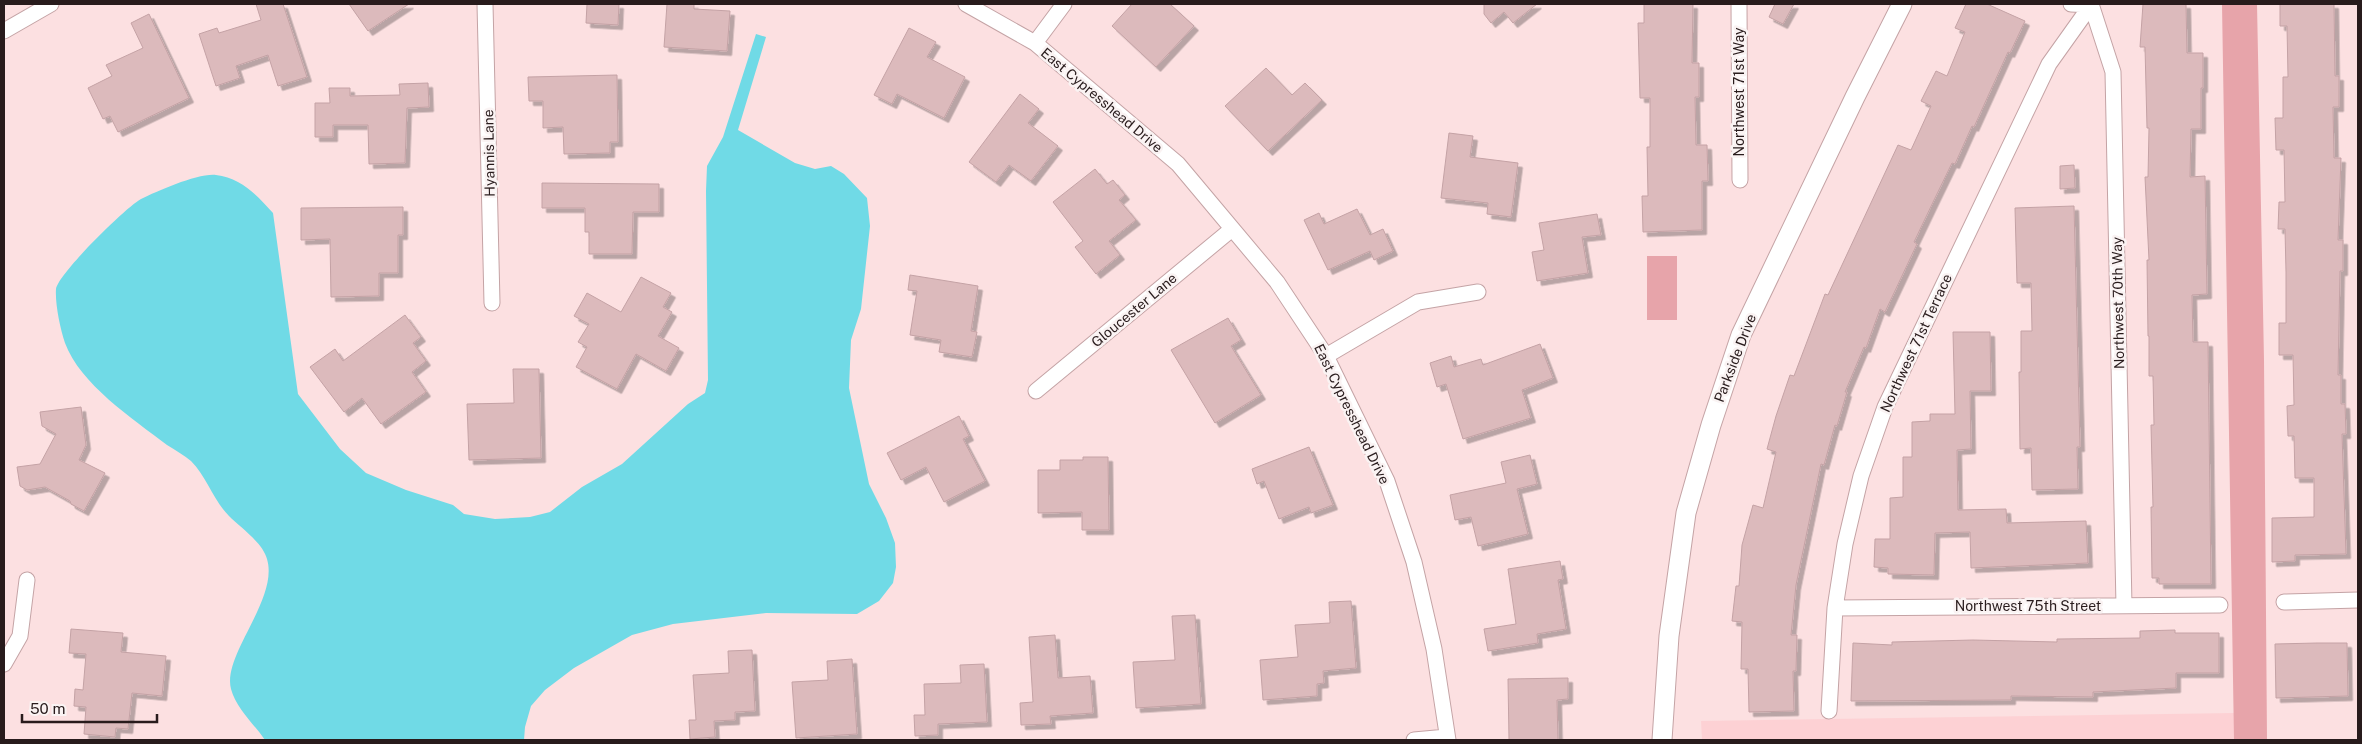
<svg xmlns="http://www.w3.org/2000/svg" width="2362" height="744" viewBox="0 0 2362 744" font-family="'Public Sans',sans-serif">
	<defs>
		<filter id="shadow"><feDropShadow dx="4.5" dy="4.5" stdDeviation="0" flood-color="#0004"/></filter>
	</defs>
	<rect width="100%" height="100%" fill="#fce0e1"/>
	<path fill="#fdd1d4" d="M2234,713V740H1702L1701,721Z"/>
	<path fill="#e7a4aa" d="M2222,4H2257L2264,360L2267,740H2234Z
		M1647,256H1677V320H1647Z"/>
	<path fill="#70dae6" d="M756,34L766,37L738,130L795,163L815,169L831,166L844,174L867,198L870,226L861,309L851,340L849,388L869,484L886,518L895,543L896,567L893,583L879,601L857,614L766,613L673,624L632,635L574,668L545,690L531,706L525,727L524,740H265C254,724 236,708 231,689C222,655 279,599 267,559C263,543 240,527 229,516C213,500 207,477 191,461C184,455 175,450 167,445C133,419 80,384 65,343C60,328 55,304 56,289C58,274 126,207 141,199C158,191 198,173 216,175C241,178 257,195 273,213L298,394L340,449L366,473L406,490L453,505L464,514L495,519L530,517L550,512L582,487L622,464L688,404L705,393L708,380L706,191L707,166L723,137Z"/>
	<path fill="#dcbabc" stroke="#c4a2a5" filter="url(#shadow)" d="M256,4H283L307,77L278,86L268,55L236,66L240,78L216,86L199,34L217,28L219,33L261,20Z
		M349,4H409L368,31Z
		M587,4H619L618,25L586,23Z
		M667,4H694V9L730,11L727,51L664,47Z
		M1132,4H1170L1194,26L1156,67L1112,26Z
		M1484,4H1537L1513,23L1504,12L1491,23L1484,14Z
		M1644,4H1693L1692,63H1699V97H1695L1696,145H1707L1708,181H1702V230L1643,232L1642,196H1648L1647,147H1650V98H1640L1638,23H1644Z
		M1775,4H1794L1783,24L1769,17Z
		M1966,4H1987L2025,21L2010,53L2008,52L1974,127L1972,126L1955,164L1952,163L1935,198L1914,242L1917,244L1885,312L1880,309L1866,348L1864,347L1845,392H1847L1837,426L1835,425L1824,465L1821,464L1796,585L1791,635H1797L1796,671H1793L1794,711L1749,712L1748,669H1741L1742,622L1732,621L1736,586H1739L1742,545L1753,505L1763,508L1776,452L1767,449L1776,416L1790,375L1794,376L1825,294L1828,295L1898,145L1911,150L1931,106L1921,101L1936,71L1947,76L1965,32L1955,28Z
		M2143,4H2186L2187,53H2203V88H2201V129H2191L2190,177L2205,176L2207,294L2192,295L2193,342H2208L2211,584H2159V578H2152L2151,507H2153L2151,425H2154L2153,376H2149V336H2148L2147,260H2149L2145,177H2148L2149,128H2147L2145,47H2140Z
		M2280,4H2334L2335,76H2339V107H2333L2334,158H2341L2338,240H2343V271H2340L2338,375H2341V404H2345L2346,434H2342L2346,554L2295,555V561L2272,562V518L2314,517V478H2295L2294,436H2288L2287,406L2294,405L2293,355H2279V323H2286V272L2285,229H2278L2279,202H2285L2284,150H2276L2275,118H2283V77H2288L2287,26H2280Z
		M149,14L189,98L118,132L110,116L103,119L88,88L112,76L106,65L143,48L131,23Z
		M909,28L936,42L927,57L965,77L944,118L897,94L892,104L874,95Z
		M1266,68L1292,95L1305,83L1322,100L1268,151L1225,106Z
		M617,75L618,142H610V153L564,154L563,127L543,128V101H529L528,77Z
		M428,83L429,107L407,108L405,163L369,164L368,125H333V137H315V103H330L329,88H350V96L400,95L399,84Z
		M1020,94L1039,109L1028,123L1058,146L1031,181L1009,165L996,182L969,162Z
		M1449,133L1473,136L1470,157L1518,163L1511,217L1487,214L1488,203L1441,198Z
		M2074,165L2075,188L2060,189V166Z
		M1095,169L1107,184L1113,180L1125,195L1119,200L1136,220L1109,241L1120,255L1096,274L1075,247L1083,241L1053,202Z
		M542,183L659,184V212H633L632,254H589V232H585V208H542Z
		M2074,206L2080,447H2077L2078,489L2032,490L2031,448L2020,449L2019,372H2021V331H2032L2031,283H2017L2015,208Z
		M403,207V235H398V273H379V296L331,297L330,239L301,240V208Z
		M1357,209L1370,235L1383,229L1393,251L1374,260L1370,251L1328,270L1304,220L1319,213L1324,224Z
		M1597,214L1601,235L1582,237L1588,273L1537,281L1532,252L1544,250L1539,223Z
		M910,275L978,286L971,331L977,332L972,357L939,352L941,340L910,335L917,291L908,290Z
		M641,277L671,293L663,307L672,312L658,336L679,348L666,371L636,354L617,389L576,367L587,347L578,342L589,324L574,316L587,293L621,312Z
		M405,315L421,337L413,343L426,361L412,372L426,392L381,424L362,398L344,412L310,367L335,349L343,361Z
		M1228,318L1241,340L1231,346L1261,395L1215,423L1171,350Z
		M1953,332H1990L1991,391H1970L1971,449L1957,450L1958,510L2006,509L2007,523L2086,521L2088,563L1971,568L1970,532L1935,533L1934,575L1888,574V568L1874,567L1875,539H1890V498L1903,497V457H1912V422L1930,421V414H1955Z
		M1540,344L1553,378L1522,390L1531,418L1463,439L1446,384L1437,387L1430,363L1451,356L1454,367L1481,359L1483,365Z
		M513,369H539L541,458L469,460L467,404L514,403Z
		M81,407L86,445L79,460L105,473L84,511L71,504L70,501L45,487L27,490L20,486L17,467L40,464L56,434L42,426L40,412Z
		M959,416L969,436L963,439L985,481L944,502L926,467L901,480L887,453Z
		M1309,447L1333,505L1311,513L1309,507L1279,519L1264,481L1257,484L1252,469Z
		M1530,455L1537,484L1517,489L1528,534L1478,546L1471,517L1455,520L1450,495L1506,483L1501,462Z
		M1083,457H1108L1109,530H1082V512L1038,513V470H1060V460H1083Z
		M1560,561L1563,579L1558,580L1566,629L1537,634L1538,643L1488,651L1484,629L1516,624L1508,569Z
		M1351,601L1356,668L1323,671L1324,683L1317,684V696L1263,700L1260,660L1298,657L1295,625L1330,623L1329,602Z
		M1195,615L1201,704L1136,708L1133,662L1175,660L1172,616Z
		M71,629L123,633L121,652L166,656L162,696L132,693L128,729L116,728L115,737L84,734L86,707L74,706L75,689L83,690L86,654L69,653Z
		M2175,630V633H2219V673H2176V688L2093,692V697L2011,696V700L1851,701L1853,643L1892,645V642L1973,640L2057,642V639L2140,638V631Z
		M1055,635L1058,678L1090,676L1093,713L1050,716L1051,724L1021,725L1020,703L1033,702L1029,637Z
		M2317,643H2347L2348,696L2276,698L2275,644Z
		M752,650L755,711L735,712V720L714,721L715,737L690,739L689,720H696L693,675L729,673L728,651Z
		M852,659L857,734L796,738L792,682L828,680L827,661Z
		M984,664L987,722L938,724V735L915,736L914,715H925L924,684L961,683L960,665Z
		M1568,678V699L1557,700L1558,740H1509L1508,679Z"/>
	<g fill="none" stroke-linecap="round" stroke-linejoin="round">
		<defs>
			<path id="minor" d="M485,4L492,303
				M966,4L1035,43L1178,164L1277,282L1326,356L1387,481L1414,562L1434,649L1448,740
				M1739,4L1740,180
				M2071,4L2091,5
				M2091,4L2113,72L2124,606
				M4,31L51,4
				M1035,43L1064,4
				M1326,356L1418,302L1478,292
				M1036,391L1232,229
				M2284,602L2358,600
				M1835,608L2220,605
				M4,664L20,636L27,580
				M1829,711L1835,608L1845,544L1861,476L1885,407L2049,64L2091,5
				M1414,740L1447,737"/>
			<path id="tertiary" d="M1662,740L1669,636L1686,513L1711,425L1741,335L1855,97L1902,4"/>
		</defs>
		<use href="#minor" stroke="#c4a3a5" stroke-width="17"/>
		<use href="#tertiary" stroke="#c4a3a5" stroke-width="21"/>
		<use href="#minor" stroke="#fff" stroke-width="15"/>
		<use href="#tertiary" stroke="#fff" stroke-width="19"/>
	</g>
	<g text-anchor="middle" dominant-baseline="central" stroke-width="5" stroke-linejoin="round" paint-order="stroke">
		<g font-size="14" fill="#281b1c" stroke="#faf3f3">
			<text transform="translate(1739 92) rotate(-90)">Northwest 71st Way</text>
			<text transform="translate(1102 100) rotate(40)">East Cypresshead Drive</text>
			<text transform="translate(489 153) rotate(-91)">Hyannis Lane</text>
			<text transform="translate(2118 303) rotate(-91)">Northwest 70th Way</text>
			<text transform="translate(1134 310) rotate(-40)">Gloucester Lane</text>
			<text transform="translate(1916 343) rotate(-65)">Northwest 71st Terrace</text>
			<text transform="translate(1735 358) rotate(-69)">Parkside Drive</text>
			<text transform="translate(1352 414) rotate(64)">East Cypresshead Drive</text>
			<text x="2028" y="606">Northwest 75th Street</text>
		</g>
	</g>
	<rect width="2362" height="744" fill="none" stroke="#281b1c" stroke-width="10"/>
	<path d="M22 714v8h135v-8" fill="none" stroke="#281b1c" stroke-width="2.5"/>
	<text x="30" y="714" font-size="15" fill="#281b1c" stroke="#faf3f3" stroke-width="4" paint-order="stroke">50 m</text>
</svg>
